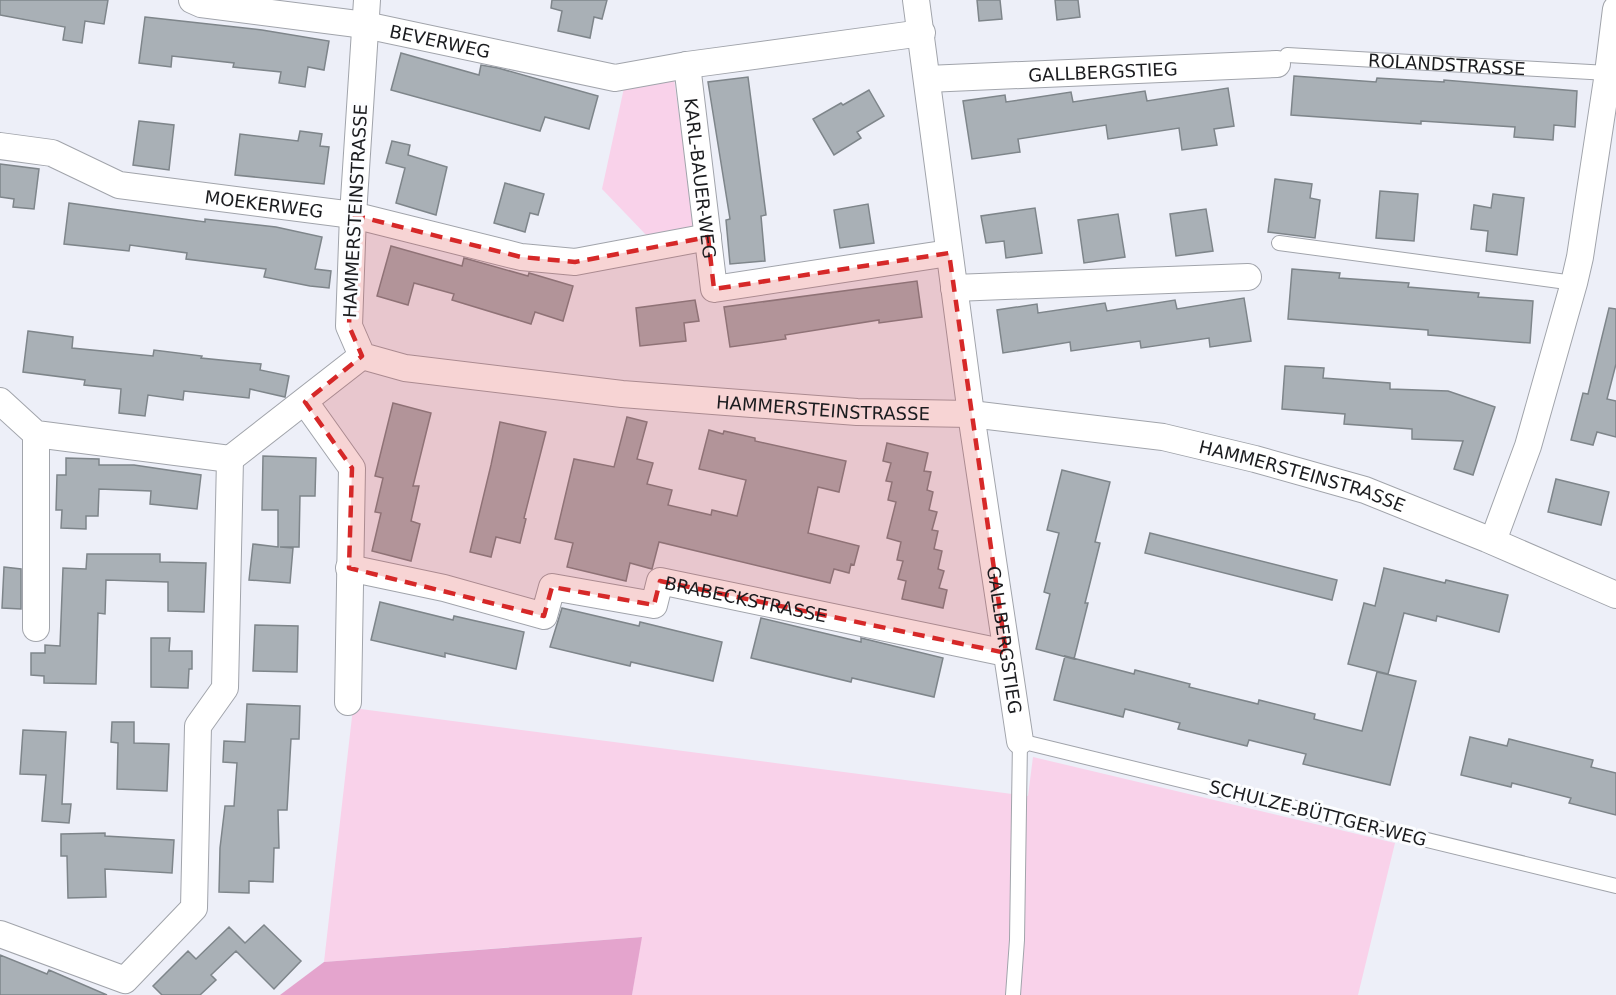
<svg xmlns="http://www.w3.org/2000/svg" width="1616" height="995" viewBox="0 0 1616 995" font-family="'DejaVu Sans',sans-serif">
	<rect width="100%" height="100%" fill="#edeff8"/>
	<path fill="#f9d2ea" d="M674,79L695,228L649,238L602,189L624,88Z
		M353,708L1028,796L1033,757L1395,843L1358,995H632L641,937L324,962Z"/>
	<path fill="#e4a4cd" d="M642,937L632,995H280L324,962Z"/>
	<path fill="#a9b0b6" stroke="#7e858a" stroke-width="1.5" d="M0,0H108L104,24L85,21L82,43L63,40L65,27L0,15Z
		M552,0H607L602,19L594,17L590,38L558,31L562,11L551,8Z
		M977,0H1000L1002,19L979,21Z
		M1055,0H1078L1080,17L1057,20Z
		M145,17L262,30L329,41L324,70L308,67L305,87L279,83L281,72L233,67L234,63L172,56L171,67L139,63Z
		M401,53L479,75L481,65L498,68L598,96L589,129L545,117L540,131L391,90Z
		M1294,76L1376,82L1377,78L1444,82V80L1577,91L1575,127L1554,125L1553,140L1514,137L1515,127L1421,121V124L1291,115Z
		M748,77L766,215L761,216L765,261L730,264L726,220L730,219L708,82Z
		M1228,88L1234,126L1214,129L1217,145L1182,150L1179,128L1108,139L1106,125L1018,139L1020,152L972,159L963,101L1005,95L1006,102L1071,92L1073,102L1145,91L1147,101Z
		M869,90L884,116L857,132L861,138L834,155L813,119L841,103L843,105Z
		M139,121L174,125L169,170L133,165Z
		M300,131L322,134L320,146L329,147L324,184L235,175L240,134L298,141Z
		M392,141L410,145L408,155L447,167L436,215L396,203L405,168L386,163Z
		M0,164L39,169L34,209L13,207L14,199L0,197Z
		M1275,179L1312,184L1310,198L1320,200L1315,238L1268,232Z
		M505,183L544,194L538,215L530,213L525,232L494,223Z
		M1380,191L1418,194L1414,241L1376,238Z
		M1493,194L1524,198L1517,255L1486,251L1488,231L1471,229L1474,205L1491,208Z
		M69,203L205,222V219L276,227L322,237L315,269L331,271L329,288L310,286L264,277L266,269L186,259L187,253L130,245L129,251L64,244Z
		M868,204L874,243L840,248L834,210Z
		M1035,208L1042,253L1006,258L1004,241L986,243L981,216Z
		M1206,209L1213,251L1176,256L1170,214Z
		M1118,214L1125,257L1084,263L1078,220Z
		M391,246L462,266L464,258L528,276L529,273L573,286L563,321L535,312L531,324L452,300L454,294L414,283L408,305L377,296Z
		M1292,269L1340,273L1339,278L1409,283L1408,287L1479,293L1478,297L1533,301L1530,343L1428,335V330L1288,319Z
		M917,281L922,317L879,323V320L785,335L786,339L730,347L724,307Z
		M1244,298L1251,341L1210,347L1209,338L1141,348L1140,341L1071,351L1070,342L1003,353L997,310L1037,304L1038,313L1105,303L1107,311L1175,300L1177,309Z
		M695,300L699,321L684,323L686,341L640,346L636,308Z
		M1609,308L1616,309V364L1607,399L1616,401V437L1597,432L1593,445L1571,440L1583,393L1588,394Z
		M28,331L73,337L72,348L153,356L154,350L202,356L201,358L261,364L260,370L289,376L285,397L250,389L249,398L184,391L183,400L148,395L145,416L119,413L121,389L84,385L85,380L23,372Z
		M1285,366L1324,368L1323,378L1390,383V389L1448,391L1495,407L1473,475L1454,469L1463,441L1412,439V429L1344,424L1345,414L1282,409Z
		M393,403L431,413L413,486H419L411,521L420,524L411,561L372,551L381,513L375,512L383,478L375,476Z
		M627,417L647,422L637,459L653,463L647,484L672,490L668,505L711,515L712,510L737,516L746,480L699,469L709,430L723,434L724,431L755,438V441L846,461L839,492L818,487L808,533L859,546L854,565L851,564L849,573L834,569L830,583L659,542L652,569L630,563L626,581L567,567L573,543L555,539L574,459L614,467Z
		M500,422L546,432L524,518L526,519L520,543L496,537L491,557L470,552L491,465Z
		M887,443L928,453L924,471L931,472L927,490L933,492L929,510L937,512L932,530L938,531L934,549L942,551L938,569L944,571L939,588L947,590L943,608L902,599L906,581L898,579L903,561L897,560L901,542L887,538L896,502L888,500L892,482L886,481L891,463L883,461Z
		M263,456L316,458L315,496H300L299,547H280L293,548L290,583L249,580L253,544L278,547V510H262Z
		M66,458L99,459V465H134L201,475L197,509L150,504L151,491L99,489L98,516H86V529L61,528L62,510H56L57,475H66Z
		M1062,470L1110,482L1095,542L1100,543L1085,603H1088L1074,659L1036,649L1050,594L1044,592L1059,533L1047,530Z
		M1556,479L1609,492L1601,525L1548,512Z
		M1150,533L1337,580L1332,600L1145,553Z
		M87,554H160V562L206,563L204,612L168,611V582L106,580L105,614L98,613L96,684L44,683V676L31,675V653H45V645L60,646L63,568L86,569Z
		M4,567L21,569V609L2,608Z
		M1384,568L1445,583L1446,580L1508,595L1499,632L1437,616L1436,621L1404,613L1388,674L1348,664L1364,603L1375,606Z
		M380,602L453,620L454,616L524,632L516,669L445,653V657L371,640Z
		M562,608L639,626L640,622L722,642L713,681L631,662L630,666L550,647Z
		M761,618L861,642V638L943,658L934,697L852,678L851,682L751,658Z
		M255,625L298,626L297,672L253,671Z
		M151,638H170L169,651H192V669H189L188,688L151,687Z
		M1065,656L1134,674L1135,670L1190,684L1189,687L1258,704L1259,700L1315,714L1314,719L1362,731L1377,672L1416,681L1390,785L1303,764L1306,754L1249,740L1247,746L1178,729L1180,723L1125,709L1123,717L1054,700Z
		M247,704L300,706L299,739H291L287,810H278L279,848H274L273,882L249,881V893L219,892L220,848L225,806H234L237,763L223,762L224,741L245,742Z
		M112,722H134V743L169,744L167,791L117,789L118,743L111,742Z
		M23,730L66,732L62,804H71L69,823L42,821L46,775L20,774Z
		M1470,737L1507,746L1509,739L1593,760L1591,767L1616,773V815L1569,803L1571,798L1512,783L1511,787L1461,775Z
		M105,833V836L174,840L172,873L105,869L106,897L68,898L67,856H61V834Z
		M264,925L301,961L274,989L236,951L211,975L216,980L200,995H162L153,986L188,951L196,959L229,927L245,943Z
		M0,955L47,974L49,970L107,995H0Z"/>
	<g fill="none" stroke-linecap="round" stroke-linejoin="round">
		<defs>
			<g id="service">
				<path id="s1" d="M1287,55L1608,73"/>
				<path d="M1279,243L1574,283"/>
				<path d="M1013,995L1017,940L1020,741L1616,886"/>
			</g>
			<g id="minor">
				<path id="s2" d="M192,0L201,4L365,25L615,78L687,65L922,33"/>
				<path id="s3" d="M367,0L353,215L349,326L362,356L405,368L622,394L857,412L971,414L1163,437L1255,459L1365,490L1487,539L1616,595"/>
				<path id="s4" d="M916,0L971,414L1020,741"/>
				<path id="s5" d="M687,65L714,289L949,253"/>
				<path id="s6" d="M927,79L1277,64"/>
				<path id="s7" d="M0,146L52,153L119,185L353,215L521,257L575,262L708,237"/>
				<path d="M954,288L1248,277"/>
				<path d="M0,401L36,434L230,459L362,356"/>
				<path d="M305,402L352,468L348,702"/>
				<path d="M1493,541L1528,446L1574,283L1580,257L1608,73L1616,9"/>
				<path id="s8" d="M349,568L444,588L544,616L552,587L654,605L660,581L1006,653"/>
				<path d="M36,628V434"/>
				<path d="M0,934L125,980L194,908L198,726L225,688L230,459"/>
			</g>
		</defs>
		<use href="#service" stroke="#a1a4ab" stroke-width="16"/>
		<use href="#minor" stroke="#a1a4ab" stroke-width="28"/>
		<use href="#service" stroke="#fff" stroke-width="14"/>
		<use href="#minor" stroke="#fff" stroke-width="26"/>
	</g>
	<path fill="#d62828" fill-opacity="0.2" stroke="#d62828" stroke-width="4.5" stroke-dasharray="12 8" stroke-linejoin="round" d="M353,215L521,257L575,262L708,237L714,289L949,253L1006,653L660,581L654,605L552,587L544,616L349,568L352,468L305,402L362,356L349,326Z"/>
	<g text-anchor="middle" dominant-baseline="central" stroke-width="6" stroke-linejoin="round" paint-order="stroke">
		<g font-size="18" fill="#1b1c1f" stroke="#fcfdff">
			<text stroke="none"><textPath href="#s2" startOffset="252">BEVERWEG</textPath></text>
			<text stroke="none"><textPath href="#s1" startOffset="160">ROLANDSTRASSE</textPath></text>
			<text stroke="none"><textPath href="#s6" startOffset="176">GALLBERGSTIEG</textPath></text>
			<text stroke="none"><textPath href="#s5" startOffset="114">KARL-BAUER-WEG</textPath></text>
			<text stroke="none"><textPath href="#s7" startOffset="273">MOEKERWEG</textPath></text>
			<text transform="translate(355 211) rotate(-87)">HAMMERSTEINSTRASSE</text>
			<text stroke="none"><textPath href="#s3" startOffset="824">HAMMERSTEINSTRASSE</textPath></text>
			<text stroke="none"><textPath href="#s3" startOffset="1310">HAMMERSTEINSTRASSE</textPath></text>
			<text stroke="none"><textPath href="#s8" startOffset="447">BRABECKSTRASSE</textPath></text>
			<text stroke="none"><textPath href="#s4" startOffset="646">GALLBERGSTIEG</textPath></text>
			<text transform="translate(1318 813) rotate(14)">SCHULZE-BÜTTGER-WEG</text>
		</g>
	</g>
</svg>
